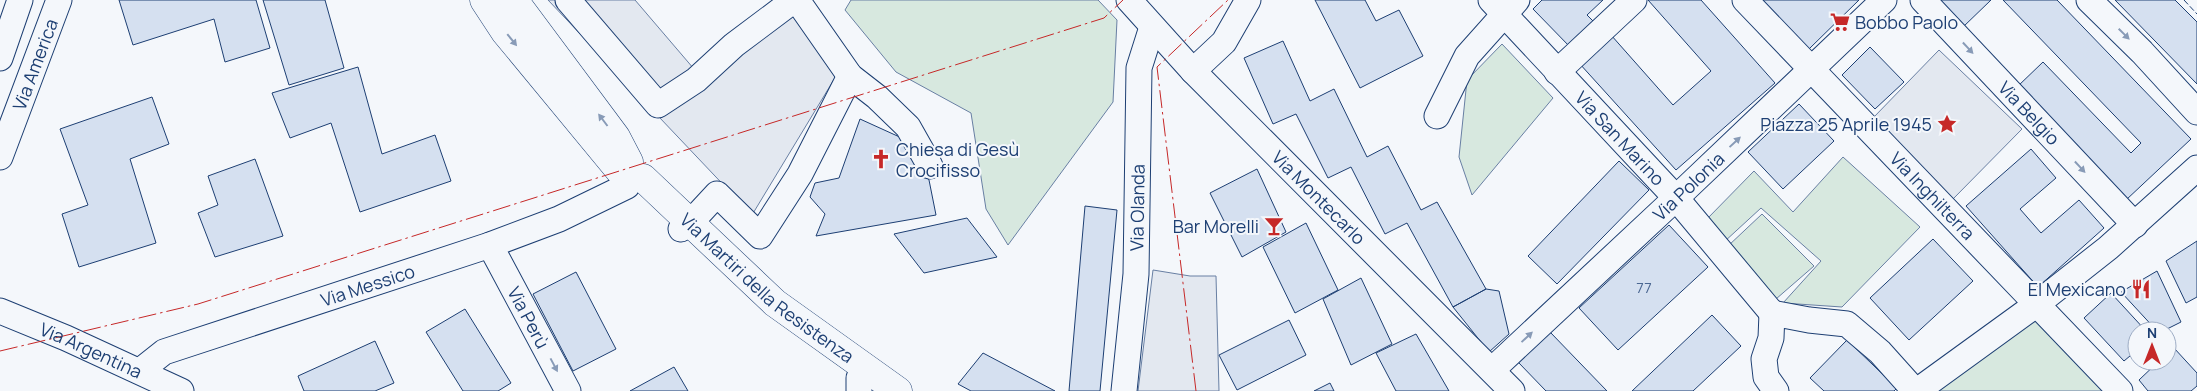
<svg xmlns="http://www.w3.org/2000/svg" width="2197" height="391" viewBox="0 0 2197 391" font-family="Manrope,sans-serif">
	<rect width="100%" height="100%" fill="#f4f7fb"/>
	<path fill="#d7e8df" stroke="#687fa3" d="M851,0H1098L1117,20L1113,102L1008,245L986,209L971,113L896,72L845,10Z
		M1502,44L1553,98L1472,195L1459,157L1467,80Z
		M1843,157L1920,227L1842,307L1783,303L1821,261L1761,208L1724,242L1706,220L1754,171L1793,212Z
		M1762,214L1814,266L1776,299L1728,246Z
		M2034,311L2109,391H1936Z"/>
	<path fill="#e3e8f0" stroke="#687fa3" d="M548,0H635L694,69L805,0L850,53L752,215Z
		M1939,50L2022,129L1953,199L1873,118Z
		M1153,270L1190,276H1216L1219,391H1138Z"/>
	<path fill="#d5e0f0" stroke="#1d3f73" d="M119,0H256L270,48L225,62L214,19L133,45Z
		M263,0H325L344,68L289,85Z
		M1315,0H1365L1376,21L1399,10L1423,56L1360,88Z
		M1542,0H1603L1587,15L1597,25L1572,49L1533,9Z
		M1648,0H1701L1775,83L1676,170L1579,63L1611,35L1673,105L1711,71Z
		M1761,0H1859L1809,49Z
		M1935,0H1991L1962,28Z
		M2003,0H2057L2191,139L2126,200L2017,87L2043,62L2131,153L2141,143Z
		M2115,0H2175L2197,22V84Z
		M1283,41L1310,101L1334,89L1367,157L1388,146L1421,210L1437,202L1486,289L1453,307L1407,223L1385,234L1351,167L1328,178L1296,114L1273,124L1244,58Z
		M1870,47L1904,82L1875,109L1842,75Z
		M358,67L382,154L435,135L451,181L360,212L331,123L290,138L272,93Z
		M152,97L169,144L130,159L156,243L79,267L62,214L88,205L60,129Z
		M1799,104L1834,141L1783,189L1748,152Z
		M860,119L904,139L929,180L936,215L816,236L825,214L810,197L815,183L839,178Z
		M2031,149L2056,178L2020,209L2041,233L2079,200L2104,228L2038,287L1966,206Z
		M255,159L283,236L215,257L198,213L218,205L208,176Z
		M1619,161L1649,190L1557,284L1528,256Z
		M1257,169L1286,232L1242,257L1210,193Z
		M1085,206L1117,210L1100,391H1069Z
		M967,218L997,257L924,273L894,234Z
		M1306,223L1338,290L1295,313L1263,247Z
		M1669,225L1708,267L1618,350L1579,308Z
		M1933,239L1973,281L1909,340L1870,298Z
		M2197,241V297L2186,303L2166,261Z
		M2157,271L2181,322L2163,331H2157L2121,292Z
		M576,272L616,349L573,371L533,294Z
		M1361,278L1392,344L1351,365L1323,299Z
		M1486,289L1499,291L1509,334L1489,352L1453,307Z
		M2111,293L2146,331H2137V350L2124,361L2084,318Z
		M465,309L511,383L498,391H463L426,332Z
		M1712,315L1741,346L1693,391H1632Z
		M1289,320L1306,355L1237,390L1219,355Z
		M1550,332L1607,391H1546L1518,362Z
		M1416,334L1449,391H1396L1376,353Z
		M1847,340L1897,388L1894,391H1824L1810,378Z
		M375,341L394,383L375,391H304L298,376Z
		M2174,348L2197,373V386L2191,391H2148L2139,380L2159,361H2167V354Z
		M983,353L1055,391H971L958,384Z
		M674,367L688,391H630Z
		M1330,383L1334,391H1314Z"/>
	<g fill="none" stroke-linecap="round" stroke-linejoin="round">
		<defs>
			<g id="minor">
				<path d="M568,0L658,105L696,80L734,45L794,0"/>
				<path d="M797,0L850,76L877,97L908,127L930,166"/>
				<path id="s1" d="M1129,0L1193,71L1512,391"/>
				<path id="s2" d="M1491,0L1676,198L1772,313"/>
				<path id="s3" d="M1745,0L2120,391"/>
				<path id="s4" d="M1923,0L2135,225"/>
				<path d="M2089,0L2142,52L2197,112"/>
				<path d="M0,58L20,0"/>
				<path d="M1193,71L1224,42L1248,0"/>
				<path d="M1557,72L1634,0"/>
				<path d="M1437,116L1467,56L1517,0"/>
				<path id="s5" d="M0,157L59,0"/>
				<path d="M681,229L691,222L717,194L760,236L800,174L850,76"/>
				<path id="s6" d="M490,245L568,391"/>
				<path id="s7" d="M0,311L66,338L181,391"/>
				<path id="s8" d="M1492,370L1676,198L1884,0"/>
				<path id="s9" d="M140,371L164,352L490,245L559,219L627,186"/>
				<path d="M859,378V391"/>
				<path id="s10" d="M1124,391L1136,274L1139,68L1152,27"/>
				<path d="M1776,391L1766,377L1764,359L1771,338L1772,313L1809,320L1847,324L1880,352L1915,391"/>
				<path d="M1917,391L2037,304L2108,248L2197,168"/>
			</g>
			<g id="major">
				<path d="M484,0L505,32L619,170"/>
				<path d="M514,0L616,137L629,162"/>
				<path id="s11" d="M643,178L775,303L898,391"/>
			</g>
		</defs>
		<use href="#minor" stroke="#1d3f73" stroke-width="27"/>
		<use href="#major" stroke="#1d3f73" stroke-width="29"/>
		<use href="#minor" stroke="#f4f7fb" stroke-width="25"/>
		<use href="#major" stroke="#f4f7fb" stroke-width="28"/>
		<path stroke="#1d3f73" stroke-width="1" stroke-dasharray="6 2.5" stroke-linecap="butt" d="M2184,0L2197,14"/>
		<path stroke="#c62828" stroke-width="1" stroke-dasharray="18 4 2.5 4" stroke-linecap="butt" d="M0,351L198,304L1104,18L1123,0
			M1196,391L1157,67L1228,0"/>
	</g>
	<defs><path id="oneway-solid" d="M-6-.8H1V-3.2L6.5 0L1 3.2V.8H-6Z" transform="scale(1.25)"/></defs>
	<g fill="#889bb7">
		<use href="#oneway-solid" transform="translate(2124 34) rotate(45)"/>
		<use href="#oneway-solid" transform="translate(512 40) rotate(51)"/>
		<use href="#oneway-solid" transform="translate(1968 48) rotate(47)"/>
		<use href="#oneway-solid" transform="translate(603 120) rotate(-127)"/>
		<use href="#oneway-solid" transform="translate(1735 142) rotate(-43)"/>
		<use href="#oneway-solid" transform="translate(2080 167) rotate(47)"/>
		<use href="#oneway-solid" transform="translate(1527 337) rotate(-43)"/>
		<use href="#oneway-solid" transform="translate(554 365) rotate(62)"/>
	</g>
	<defs>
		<symbol id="supermarket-bare" viewBox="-9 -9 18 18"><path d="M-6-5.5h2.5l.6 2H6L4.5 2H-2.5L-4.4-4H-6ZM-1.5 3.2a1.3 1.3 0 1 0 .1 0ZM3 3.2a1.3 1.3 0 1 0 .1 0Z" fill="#c62828" stroke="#f4f7fb" stroke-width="2.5" paint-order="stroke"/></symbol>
		<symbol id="sight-bare" viewBox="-9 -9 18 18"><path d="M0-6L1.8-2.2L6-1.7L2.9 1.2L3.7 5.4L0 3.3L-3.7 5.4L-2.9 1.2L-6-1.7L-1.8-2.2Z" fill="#c62828" stroke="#f4f7fb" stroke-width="2.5" paint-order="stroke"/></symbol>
		<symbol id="church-bare" viewBox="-9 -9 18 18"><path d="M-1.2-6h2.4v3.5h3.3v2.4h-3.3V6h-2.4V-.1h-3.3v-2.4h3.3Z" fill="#c62828" stroke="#f4f7fb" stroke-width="2.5" paint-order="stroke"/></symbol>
		<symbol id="bar-bare" viewBox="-9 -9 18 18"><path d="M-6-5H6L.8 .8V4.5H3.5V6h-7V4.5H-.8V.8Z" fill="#c62828" stroke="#f4f7fb" stroke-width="2.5" paint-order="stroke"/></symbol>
		<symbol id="restaurant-bare" viewBox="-9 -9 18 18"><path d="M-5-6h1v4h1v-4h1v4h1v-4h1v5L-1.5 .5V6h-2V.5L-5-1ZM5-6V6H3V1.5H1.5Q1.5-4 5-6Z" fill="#c62828" stroke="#f4f7fb" stroke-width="2.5" paint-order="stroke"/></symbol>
	</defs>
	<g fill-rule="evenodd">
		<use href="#supermarket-bare" x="1826" y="8" width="28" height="28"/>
		<use href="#sight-bare" x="1933" y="110" width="28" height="28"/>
		<use href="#church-bare" x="867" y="145" width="28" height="28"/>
		<use href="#bar-bare" x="1260" y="212" width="28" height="28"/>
		<use href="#restaurant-bare" x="2127" y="275" width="28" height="28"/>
	</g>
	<g text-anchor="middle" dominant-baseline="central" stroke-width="4" stroke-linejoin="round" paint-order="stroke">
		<g font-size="15" fill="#4b6792">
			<text x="1644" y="287">77</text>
		</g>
		<g font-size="18" fill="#1d3f73" stroke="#f4f7fb" text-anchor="end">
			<text x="1855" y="22" text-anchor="start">Bobbo Paolo</text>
			<text x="1932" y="124">Piazza 25 Aprile 1945</text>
			<text x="896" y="149" text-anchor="start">Chiesa di Gesù<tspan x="896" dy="21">Crocifisso</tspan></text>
			<text x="1259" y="226">Bar Morelli</text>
			<text x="2126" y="289">El Mexicano</text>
		</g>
		<g font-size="18" fill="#1d3f73" stroke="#f4f7fb">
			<text stroke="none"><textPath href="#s5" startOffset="99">Via America</textPath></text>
			<text stroke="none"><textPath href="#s4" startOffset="155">Via Belgio</textPath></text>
			<text stroke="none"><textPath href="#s2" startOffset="189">Via San Marino</textPath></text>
			<text stroke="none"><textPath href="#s8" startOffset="269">Via Polonia</textPath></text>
			<text stroke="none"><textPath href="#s3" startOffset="271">Via Inghilterra</textPath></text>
			<text stroke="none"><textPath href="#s1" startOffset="274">Via Montecarlo</textPath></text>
			<text stroke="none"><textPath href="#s10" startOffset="184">Via Olanda</textPath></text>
			<text stroke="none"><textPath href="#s9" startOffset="245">Via Messico</textPath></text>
			<text stroke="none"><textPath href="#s11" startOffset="166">Via Martiri della Resistenza</textPath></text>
			<text stroke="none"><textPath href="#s6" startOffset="82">Via Perù</textPath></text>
			<text stroke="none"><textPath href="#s7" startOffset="99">Via Argentina</textPath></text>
		</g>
	</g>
	<g transform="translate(2152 346)"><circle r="24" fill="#f4f7fb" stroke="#9eadc5"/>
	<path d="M0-4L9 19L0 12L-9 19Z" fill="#c62828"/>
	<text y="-8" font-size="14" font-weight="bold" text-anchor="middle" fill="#1d3f73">N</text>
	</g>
</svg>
